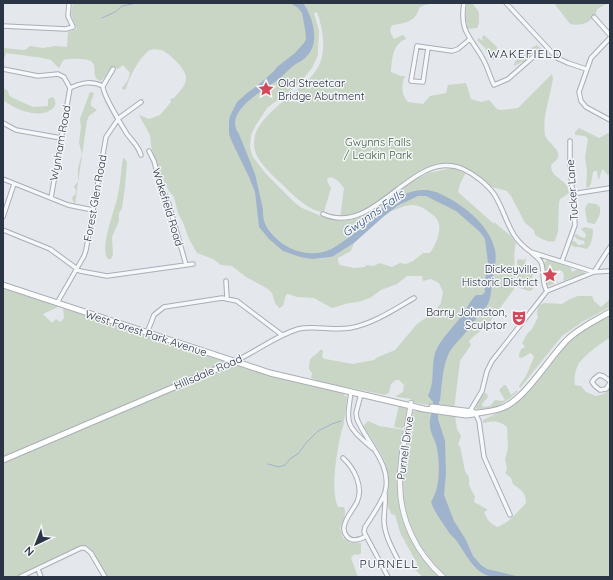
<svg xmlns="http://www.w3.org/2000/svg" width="613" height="580" viewBox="0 0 613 580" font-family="Quicksand,sans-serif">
	<rect width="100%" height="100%" fill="#e4e7ec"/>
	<path fill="#c9d6c5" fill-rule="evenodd" d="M73,3H436L424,5L419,8C416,22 405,23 393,25C388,30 391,34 394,39L403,35L406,38V39C392,44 392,60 391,72L401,76H405C401,86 401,94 408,102L423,104L430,96L446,93L448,85L466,83L471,99L481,102L489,100L497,109L501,110L518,108L552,74L553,79C550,98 542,117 545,135C547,143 563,150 557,159C556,161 553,163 551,165C551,177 562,178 567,186C568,188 568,190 569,193L560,199L559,203L558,232L555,241C548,243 542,239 535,235L534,230L525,223L511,196L507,191L492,187L491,188L473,173L461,167L447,165L431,166L421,170L393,192L361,212L354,216L340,218L344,188C340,183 336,178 330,177L327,179L328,183L331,188L324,212C313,213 293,196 286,188C277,179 263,168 257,156C239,117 308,94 320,63C326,47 323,29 317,12L314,13L319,31L318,49V55L312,68L298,85L267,108L256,125L251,135L250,148L253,157L266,174L294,202L302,208L321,216L339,221H345L353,219L365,214L410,183L428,173L452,168L465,173V174L460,184L458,192L494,224V222L511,236L516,243C512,258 517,274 514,289L486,327L474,336L469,341L471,345L460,361L454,409L411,402V399L397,397L396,396L403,392L404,385L399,380H396L391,384L389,393L385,395L322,382L311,378L312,373L309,369C309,354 314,359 321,349L323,351L322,357L325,359L353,364L374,360L378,357L395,350L417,324L434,312L441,303L443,292L439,283L431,279L423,281L422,276H407L397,284L381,290L370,298L358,302L349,303L332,308L314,298L297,297L288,294L286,295L283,306L279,308L275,303L272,293L268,289L246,277L232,266L221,265L213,259L197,253L188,237L184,225L178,213L174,197L169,191L158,170L151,146L150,135L139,115L149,119L160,115L171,102L170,99L174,98C178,93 187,85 186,77C186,69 168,52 161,50C156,49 152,49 148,51C137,62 130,75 126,89L124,90L122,88L128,80L130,73L123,65L118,69L112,66L104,78L101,81C90,78 98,68 92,62C89,58 68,58 64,60C61,62 61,66 59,68L51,60L43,58L6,53L3,61V48L25,50L30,46L43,48L55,46L67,47L68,32L77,29L71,14ZM409,199L391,211C398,209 405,205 412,205C418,205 424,208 429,212C431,214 435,216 436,218C444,228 436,244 430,253H423L413,261L406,264L400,263L392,267L379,263L374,266L366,265L365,267L354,268L340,265L338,262V258L351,251L354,243L332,257L316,259L336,248L366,224Z
		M467,3H472L479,12V23L477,28L467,29L466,27L468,24L466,23L465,20Z
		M554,3H608L597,9C596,21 581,27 570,24Z
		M484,35L497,47L496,57L493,60L490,59L485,48L477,40L479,38L483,41L482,37Z
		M537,45L541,49L535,50L528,59L514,66C514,58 530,48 537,45Z
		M3,88L8,91L9,95L11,97L33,107L48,106V99L52,97L54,98C56,102 56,106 52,109C40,120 14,109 3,100Z
		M90,92L94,93C93,98 90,101 91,106L97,110L89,116L87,121L75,204L72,199L73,196L75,195L76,191L74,186L78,182V168L82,154L79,143L81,126L80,119Z
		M579,128L599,138L608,133L610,134V174L607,175L604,170H602L599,179H598L597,171H595L593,172L591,184L588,188L586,187L587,172L585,157L588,139L585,136L575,135V132Z
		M124,158L127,162L125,187L122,208L119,213V221L112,237L113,255L111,259H108C99,250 114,212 117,199C120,186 121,172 123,158Z
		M588,203L596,204L600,207V214L595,224L589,223L587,222L585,208Z
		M585,227L593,229C593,236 592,244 587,249L579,247H574L570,243L573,241L576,242L578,245L585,244L584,241L577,239L574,236L576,234L581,237L585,238L586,234L581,229Z
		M525,258L526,259L525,263L535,268L532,278L535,285L532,290L529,291L519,288C516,283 518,268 517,261L519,259L524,260Z
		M547,260H553L571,268L572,272L578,269L585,273L563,281C564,277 565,272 560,270L555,271L552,275L558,283L547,286L544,263Z
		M3,287L60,306L43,314L52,323L56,319L60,322L64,318L63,308L267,375L345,393L344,396H347C346,404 346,413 344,421C344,425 342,429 341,433C337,451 330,490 338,507H344C347,516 343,521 340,528L343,538L350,543H361V553L358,555L354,554L351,558L358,577H107L92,550L87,546L78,548L16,577H3Z
		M578,296H592L594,301L601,307L610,299V307L582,322L562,336L520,388L519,386C527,377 529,368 534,357L533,355L530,353L522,358L519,357V355L521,349L525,347L522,343L527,334L532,329L538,317C536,312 537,305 544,303L562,304L570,299Z
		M610,313V338C603,341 581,358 578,365C575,371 574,378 575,385L581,386L586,392L596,396L603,394L610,389V577H445L421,551L406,516L401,496L402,466L412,412L418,410L455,416L457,429L461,436L458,445L460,446L465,471L469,477V485L475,497L474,502L487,509V511H485L484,513C487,516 486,517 488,520C490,523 494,525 497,527C509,523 517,512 526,503C526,492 521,490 513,484L511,478L505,473L507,469L505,459L508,448L507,427C499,420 493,421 483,423V420L507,408L570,338Z
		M504,385H506L511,395L516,391H518C508,401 490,413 476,409C476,404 481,396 485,393L487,394L488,397L482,404L483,407L490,406L495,400L502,401L505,400L499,390Z
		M399,405L408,409L405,429L394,427Z
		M368,421L379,426L405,430C403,451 398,473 398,494C399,525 419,557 440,577H423L414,569V568L417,566V563L405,542V541L401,535L395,515L391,514C391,511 389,510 388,506C387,495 390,484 388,472C385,456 372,440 363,426Z"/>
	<path fill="#9fb4cc" d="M290,3H303C312,15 319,39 310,52C306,59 299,62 293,66C288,70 284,75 279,79C265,90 222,111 239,134L255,174L263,209C262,223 268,231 278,240C291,252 312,257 329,250C339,246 357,231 366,224C371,220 374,215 379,211C395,197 415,185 436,192C460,202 489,223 495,250C497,261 494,272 492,283C491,289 491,298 488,304C486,308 482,311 479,315C473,323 468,330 462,337C457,342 452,347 449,353C442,368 442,385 440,401H439L438,419L445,441L446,474L444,495L454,521L466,540L473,556L481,565L487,569L520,577C511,577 498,579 489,576C473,571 466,554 456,540C454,537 450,535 448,531C442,521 435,514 431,502C441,487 440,461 436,444C434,438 430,432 430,426C429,418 433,411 433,402L428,396C435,382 431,367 435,353C440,339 453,328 462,315C467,308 470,301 476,295H482L485,292L484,285L488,263L485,239L480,232L456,211L426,196H418L399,205L383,217L354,243L332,257L312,259L300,257L283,251L269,239L259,227L255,192L249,177L232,142L229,134V121L230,116L237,102L247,93L258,85L274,71L277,67L295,53L304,43L306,39L305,29L302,13L298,8Z"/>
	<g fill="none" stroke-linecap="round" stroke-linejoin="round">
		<path stroke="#9fb4cc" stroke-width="1" d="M102,18L115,12L122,6L137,3
			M268,464L279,467L285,465L291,458L298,454L306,443L318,431L332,424L341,421"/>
		<defs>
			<path id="minor" d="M464,3C459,32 471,37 483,59C488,68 490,77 494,85L508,79L540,51
				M506,3L557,58L568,63L586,69
				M594,17L610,35
				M3,26L66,29L73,27L68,16L69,3
				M610,38L591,58L579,92L581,101L586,107L610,120
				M428,48L423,82L411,81L417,46L452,51L458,49L470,39
				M3,69L38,76L58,74L64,77L70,88L51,198
				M103,86L113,69
				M70,88C81,83 91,80 103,86C102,93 122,126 127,134C132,141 138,145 141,155
				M3,123L16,130L61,138
				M149,151L154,161L161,187L168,201L186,265
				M3,179L68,205L93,210
				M572,194L610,188
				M323,214C376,238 412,147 463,169C474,174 487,184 494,194C508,216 507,236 531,252L594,272L610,271
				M3,217L14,184
				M3,230L50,249L80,271L107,276L193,264
				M532,253C535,256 539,258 541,262C545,271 541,283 547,291
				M562,261L575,225L570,163V141
				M226,281L227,298
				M57,303L84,256L86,250L106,137L119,118L141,102
				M147,333L154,315L164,307L222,298L237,301L282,335
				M235,361C256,352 275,336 298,329C315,325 332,331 350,328C373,324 395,309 414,298
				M610,381L603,376L599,375L594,379L592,382L595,386L600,390L606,389L610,383
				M351,392C346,426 346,425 372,448
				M361,394L356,413L357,419C366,442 393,465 385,492C381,504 372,516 365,527L364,532L388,577
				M470,411L482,391L487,371L492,361L547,291L594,272L610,247
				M475,413L479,421L484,457L510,515
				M343,458C354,468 364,487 357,502C353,510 345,518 344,527C343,533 348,540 354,540C358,540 363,538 366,536
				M385,494C386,503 384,511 384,520C384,534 392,548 398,560
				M38,569L41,577
				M20,577L81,548H85L91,553L105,577"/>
			<path id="tertiary" d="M411,403C407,430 399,458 400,485C400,520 417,554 443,577"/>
			<path id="secondary" d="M3,285L270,373L424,409L466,415C471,415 474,414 478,413C486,412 494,411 502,408C526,399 549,357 569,338C581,327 596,320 610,312
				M432,407L473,412L475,413
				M3,460L233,362"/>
		</defs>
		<use href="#minor" stroke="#a9aeb7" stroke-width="5.5"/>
		<use href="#tertiary" stroke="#a9aeb7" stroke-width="6"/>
		<use href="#secondary" stroke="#a9aeb7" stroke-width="7"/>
		<use href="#minor" stroke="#f7f8fa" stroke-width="3.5"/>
		<use href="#tertiary" stroke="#f7f8fa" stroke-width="4.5"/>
		<use href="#secondary" stroke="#fff" stroke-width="5"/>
	</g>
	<defs>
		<symbol id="sight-bare" viewBox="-9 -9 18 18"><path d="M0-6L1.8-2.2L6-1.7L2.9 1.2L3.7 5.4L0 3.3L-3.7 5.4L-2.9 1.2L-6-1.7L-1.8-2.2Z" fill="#d1495b" stroke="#f4f6f9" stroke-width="2.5" paint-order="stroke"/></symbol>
		<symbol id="theatre-bare" viewBox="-9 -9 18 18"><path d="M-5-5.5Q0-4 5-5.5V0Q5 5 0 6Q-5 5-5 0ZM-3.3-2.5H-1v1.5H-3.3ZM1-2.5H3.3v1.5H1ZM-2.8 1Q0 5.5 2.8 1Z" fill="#d1495b" stroke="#f4f6f9" stroke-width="2.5" paint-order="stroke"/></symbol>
	</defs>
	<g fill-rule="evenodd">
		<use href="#sight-bare" x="255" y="78" width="22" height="22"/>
		<use href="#sight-bare" x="539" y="264" width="22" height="22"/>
		<use href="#theatre-bare" x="508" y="307" width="22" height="22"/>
	</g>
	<g text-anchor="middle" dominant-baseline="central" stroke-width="3" stroke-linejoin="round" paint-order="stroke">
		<g font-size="11" fill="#2b3445" stroke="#f4f6f9" text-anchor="end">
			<text x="278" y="83" text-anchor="start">Old Streetcar<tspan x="278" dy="13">Bridge Abutment</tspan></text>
			<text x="538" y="269">Dickeyville<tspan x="538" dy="13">Historic District</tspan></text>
			<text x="507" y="312">Barry Johnston,<tspan x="507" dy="13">Sculptor</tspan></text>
		</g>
		<g font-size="11" fill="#3f6138" stroke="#f4f6f9">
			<text x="378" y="142">Gwynns Falls<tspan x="378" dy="13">/ Leakin Park</tspan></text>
		</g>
		<g font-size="11" fill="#2b3445" stroke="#f4f6f9">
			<text transform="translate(60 143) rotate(-80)">Wynham Road</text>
			<text transform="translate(572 190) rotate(-94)">Tucker Lane</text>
			<text transform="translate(95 198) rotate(-80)">Forest Glen Road</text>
			<text transform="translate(168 207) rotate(73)">Wakefield Road</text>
			<text transform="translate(146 333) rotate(18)">West Forest Park Avenue</text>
			<text transform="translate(208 372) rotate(-23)">Hillsdale Road</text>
			<text transform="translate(405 448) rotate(-82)">Purnell Drive</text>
		</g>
		<g font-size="12" letter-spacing="1" fill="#1d2536" stroke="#f4f6f9">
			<text x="525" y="53">WAKEFIELD</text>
			<text x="389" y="563">PURNELL</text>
		</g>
		<g font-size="12" font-style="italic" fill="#34527a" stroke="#f4f6f9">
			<text transform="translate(373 213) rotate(-35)">Gwynns Falls</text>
		</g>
	</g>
	<rect width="613" height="580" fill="none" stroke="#2b3445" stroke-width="8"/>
	<g transform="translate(36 544) rotate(223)" stroke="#f4f6f9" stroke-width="3" paint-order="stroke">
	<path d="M0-3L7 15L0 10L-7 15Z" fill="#2b3445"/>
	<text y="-6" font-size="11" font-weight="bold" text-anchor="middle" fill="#2b3445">N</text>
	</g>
</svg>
